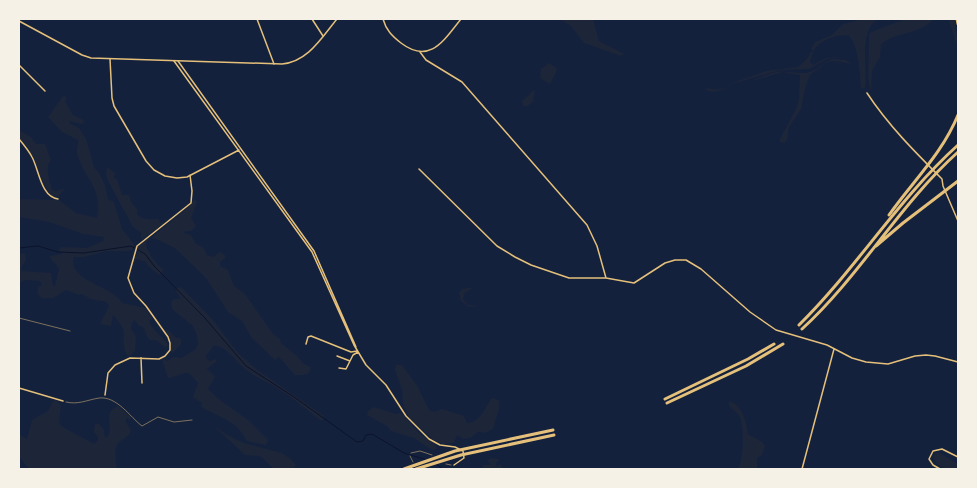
<svg xmlns="http://www.w3.org/2000/svg" width="977" height="488" viewBox="0 0 977 488" font-family="Karla,sans-serif">
<style>
.green{fill:#1d2539}
.lines{fill:none;stroke-linecap:round;stroke-linejoin:round}
.stream{stroke:#0b132b;stroke-width:1}
.path{stroke:#e5c07b;stroke-width:0.5}
.service{stroke:#e5c07b;stroke-width:0.5}
.minor{stroke:#e5c07b;stroke-width:1.5}
.tertiary{stroke:#e5c07b;stroke-width:1.5}
.motorway{stroke:#e5c07b;stroke-width:3}
</style>
<rect width="100%" height="100%" fill="#14213d"/>
<path class="green" d="M560 19H593L599 41 624 54 621 56 584 43 571 26Z
M864 19H877C858 35 868 65 865 87L863 89 861 88C860 73 859 47 849 36 839 33 818 41 814 51L811 49 815 42 832 35 843 24Z
M905 19H934C916 36 898 31 881 44L880 57 872 71 871 93 868 76 869 33Z
M948 19H954L955 21 958 47Z
M811 52H813L810 62 813 65 826 58 843 57 827 59 809 69 780 70 721 87 766 71 798 67 807 59Z
M834 59 846 60 851 64 836 61 827 62 810 75 806 85 801 109 789 127 787 140 784 143 779 141 796 109 799 99 800 75 782 72 718 91 712 92 706 90 707 88C726 94 756 77 776 72 787 70 799 75 810 72 819 69 824 61 834 59Z
M549 63 557 68V70L550 84 540 78 541 69Z
M535 89 533 101 528 106H523L522 101Z
M63 96 67 97 65 101 73 115 84 120 82 124 70 121 69 123 79 128 86 139 94 167 99 173 105 185 108 199 114 202 122 229 134 244 132 250 128 251H106L84 257H74C67 282 113 285 122 303L145 308 152 318 149 322C154 332 163 336 168 345L166 348 156 340H150L147 337 144 328 138 325 135 320 132 322 131 329 136 336 135 351 130 356 126 354C119 335 132 335 113 315L111 326 100 324 109 306 107 302 91 299 82 294 79 295 66 290 53 298H42L37 293 38 287 42 285 40 281 25 280 19 283V254L25 253 26 260 21 268 22 271 51 273 53 286H55L59 269 55 263 51 260 50 256 62 254 59 250 61 247 87 248 103 241 104 237 83 234 49 222 19 217V199L59 200 76 213 97 218C103 184 83 180 77 152 76 148 79 144 78 140L62 132 48 117Z
M19 130 31 137 36 144H45L51 160C44 168 50 180 52 190L55 191 65 189 58 197 53 196C38 183 39 156 19 138Z
M107 167 115 173 114 178 117 179 122 195H129L131 202 137 209V214C143 221 150 219 159 219L160 223 163 222V224L141 240V233L133 227 108 181 106 174Z
M194 199 197 202 191 218 196 226 191 231H185L184 233 191 235 196 244 204 248 207 255 214 257 219 252 225 255V258L220 262V266L228 270 234 286 245 294 273 334 280 339 281 343 297 356 304 364 311 367 309 373 303 375H295L279 357 275 360 251 337 242 321 228 312 206 278 175 248 156 239 151 238 187 208Z
M148 238 149 240 146 242C146 252 156 263 163 270L162 273 159 275 148 266 146 262 137 259 132 265 133 259 138 254 137 248Z
M181 287 213 320 237 352 256 369 324 416 323 420H320C307 410 294 399 280 390 270 383 258 379 248 371 235 362 229 348 214 345L206 356 207 359 210 361 216 359 217 361 207 369 215 377 208 389 220 400 248 420 268 440 266 445 247 441C236 420 221 418 201 407L202 403 193 397 198 383 189 373C181 373 175 377 168 378L162 359 168 361 173 357 181 358 195 350 198 344 197 336 193 326 172 309 171 302 174 299H181L176 291 177 288Z
M474 287 465 293 463 299 468 305 479 306 469 307 461 301 459 293 462 289Z
M165 330H168L175 337 181 339V344L173 353 171 352V341Z
M396 365H402L418 387 429 410 434 412 442 409 464 416 467 423C480 423 485 407 492 398L499 400V409L493 429 485 433 478 432 470 438 463 439 457 435 454 443 443 444 435 441 410 419 403 405 402 390 395 370Z
M56 400 61 405 59 422 61 426 94 444 98 441V437L94 432 95 424H99L104 430 105 438C117 431 100 413 118 406L131 417 130 420 127 418 125 421 131 430C129 438 121 439 117 445 114 450 116 463 117 469H29L19 457V434L27 439 32 420 48 411 53 401Z
M729 401C743 405 746 422 748 434L762 442 765 446 762 455 757 458V469H737C744 463 744 426 740 417 737 412 733 410 729 406Z
M374 407 396 414 401 413 420 434 436 445 437 449 432 450 414 438 391 431 387 426 367 415 368 411Z
M213 425 227 435 244 443 282 453 291 459 296 465 293 469H274L260 456 245 455Z
M938 452 958 464V469C947 469 938 469 933 457L934 454Z
M490 458 498 459 499 461 496 463 497 467 500 464 503 468 508 469 483 468V465H491L488 461Z"/>
<g class="lines">
<path class="stream" d="M19 248 38 246 58 252 84 253 131 246 145 254 155 267 204 317 246 366 294 397 357 442 363 441 366 435 372 434 404 453 427 460
M436 464 443 469"/>
<path class="path" d="M66 402C78 405 87 400 99 398 117 396 130 417 142 426L158 417 174 422 192 420
M411 453 420 451 432 455
M410 456 413 462
M446 464 451 465"/>
<path class="service" d="M19 318 70 331"/>
<path class="minor" d="M257 19 274 64
M312 19 323 36
M420 52 426 60 462 82 587 225 597 246 606 278
M110 59 112 98 114 106 146 161 154 170 165 176 177 178 187 177 239 150
M174 61 312 252 354 345 366 365 386 385 406 416 429 439 440 445 455 447 463 451 464 458 454 465
M178 61 314 251 356 347
M19 65 45 91
M867 93C888 125 915 152 942 179L943 186 958 221
M19 139C24 145 29 151 32 157 39 170 41 197 58 199
M419 169 497 246 515 257 531 265 569 278H606L634 283 665 263 675 260H686L701 269 750 312 776 330 827 345 852 358 866 362 888 364 915 356 926 355 935 356 958 362
M306 344 308 337 311 336 351 352 357 351
M337 356 350 361
M141 358 142 383
M339 368 346 369 353 355 358 352
M19 388 63 401
M105 395 108 373 115 365 130 358 159 359 165 356 170 350V343L168 337 146 306 134 293 128 278 137 246 191 203 192 191 190 175
M802 469 834 349"/>
<path class="tertiary" d="M383 19C386 30 392 36 401 43 430 65 444 40 461 19
M19 21 82 55 91 58 282 64C308 62 322 37 337 19
M940 469 933 465 929 459 933 451 942 449 958 457"/>
<path class="motorway" d="M957 19 958 24
M889 215C913 181 942 154 958 115
M876 246 903 223 958 181
M799 325C856 269 898 199 958 145
M802 329C860 276 899 205 958 152
M665 399 748 359 774 344
M667 403 746 366 783 344
M404 469 455 451 553 430
M416 469 461 455 554 435"/>
</g>
<rect width="977" height="488" fill="none" stroke="#f6f1e7" stroke-width="40"/>
</svg>
